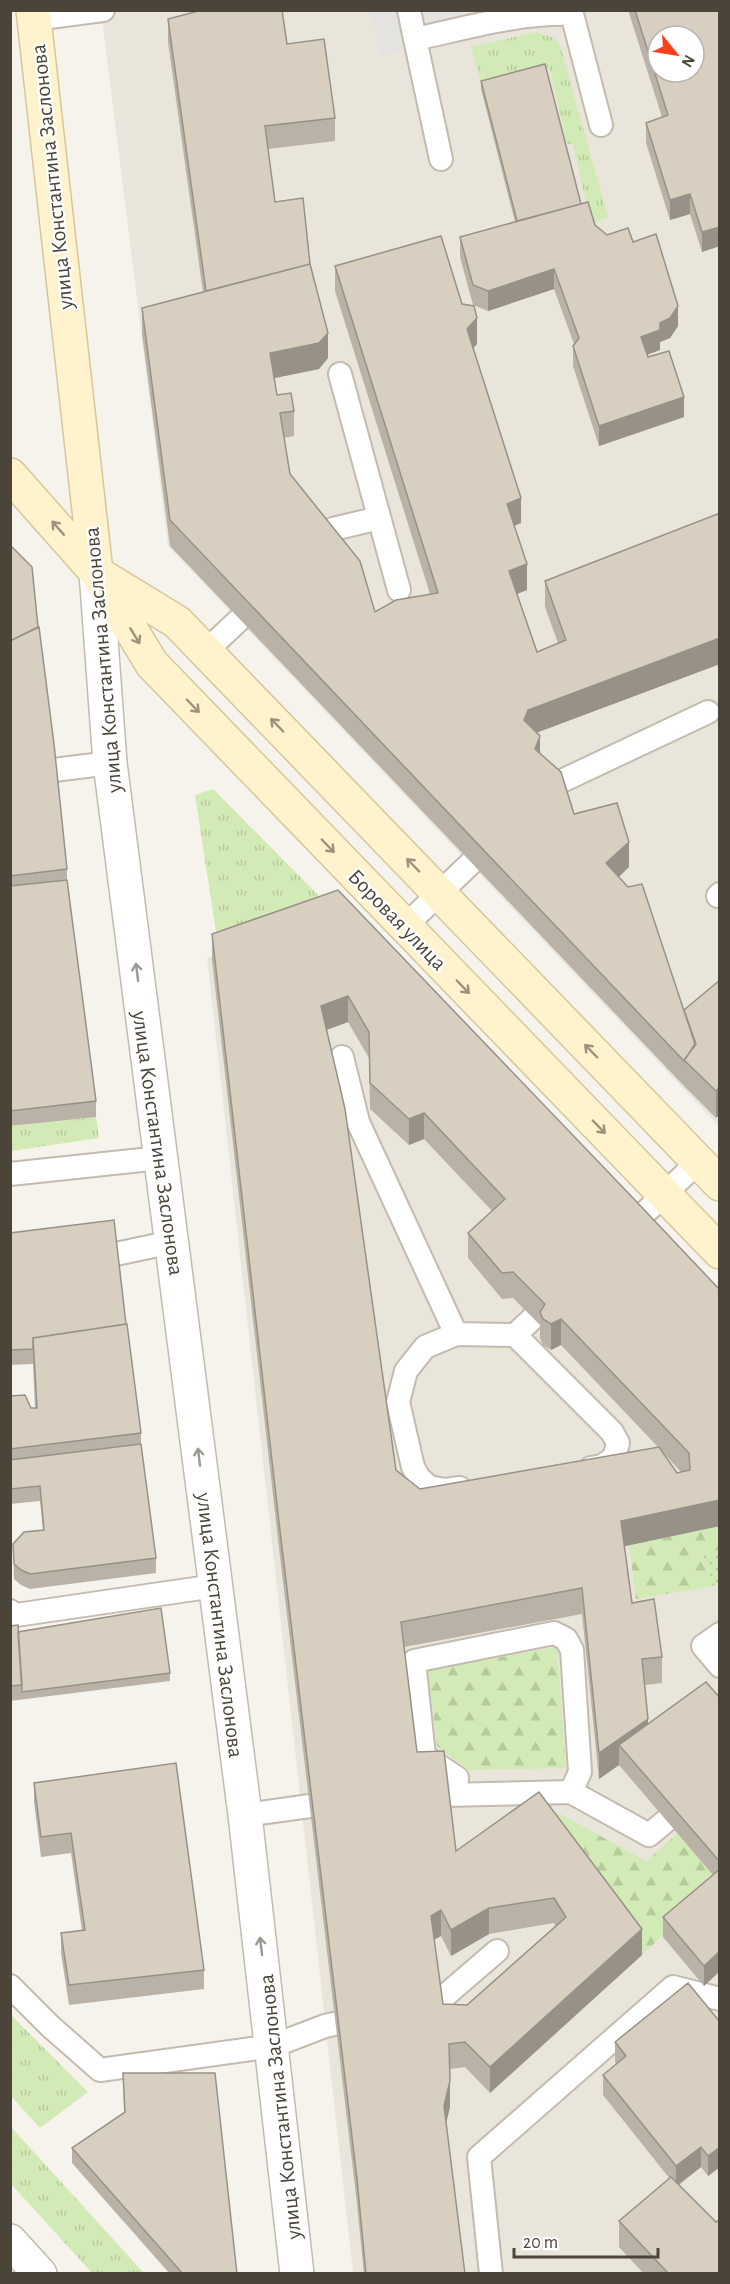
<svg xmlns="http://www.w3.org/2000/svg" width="730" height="2284" viewBox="0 0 730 2284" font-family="'Alegreya Sans',sans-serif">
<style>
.residential{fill:#eae5da;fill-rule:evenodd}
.grass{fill:url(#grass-tufts)}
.forest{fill:url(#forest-firs)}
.park{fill:url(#park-dots)}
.parking{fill:#e5e3e0}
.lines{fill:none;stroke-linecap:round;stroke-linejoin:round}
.lane-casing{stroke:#c2bbae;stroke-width:26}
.street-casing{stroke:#c2bbae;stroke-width:36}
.secondary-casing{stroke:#d6c79b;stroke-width:36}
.lane{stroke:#fff;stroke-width:22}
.street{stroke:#fff;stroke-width:33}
.secondary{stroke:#fff3cd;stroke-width:33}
.wall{fill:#bab2a6;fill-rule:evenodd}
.shaded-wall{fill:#979187}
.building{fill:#d8cfc1;stroke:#979187;stroke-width:1.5;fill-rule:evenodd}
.oneway{stroke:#9c937c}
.oneway2{stroke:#9c9892}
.labels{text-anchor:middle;stroke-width:4.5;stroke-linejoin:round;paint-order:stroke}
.street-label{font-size:22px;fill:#4b4439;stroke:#fff}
</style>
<defs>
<pattern id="grass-tufts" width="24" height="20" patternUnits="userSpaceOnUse" patternTransform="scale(1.5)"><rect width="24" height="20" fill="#d2eab5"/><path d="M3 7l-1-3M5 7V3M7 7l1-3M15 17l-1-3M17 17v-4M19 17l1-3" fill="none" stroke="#b6ca9c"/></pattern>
<pattern id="forest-firs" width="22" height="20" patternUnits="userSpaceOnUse" patternTransform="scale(1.5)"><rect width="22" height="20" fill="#d2eab5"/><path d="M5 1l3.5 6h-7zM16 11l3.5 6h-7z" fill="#b6ca9c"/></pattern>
<pattern id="park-dots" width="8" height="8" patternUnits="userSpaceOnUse" patternTransform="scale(1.5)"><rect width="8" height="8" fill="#d2eab5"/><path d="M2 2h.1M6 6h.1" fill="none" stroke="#b6ca9c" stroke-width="1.8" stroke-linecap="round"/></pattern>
</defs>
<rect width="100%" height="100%" fill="#f6f3ec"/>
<path class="residential" d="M101 11H719V1126L168 546ZM658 36H694V72H658Z
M339 911 719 1313V2273H353L207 958Z"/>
<path class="grass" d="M537 32 554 38 560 45 608 217 591 224 573 144H567L549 67 481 83 471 47Z
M213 789 327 904 216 932 195 795Z
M96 1117 99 1138 11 1151V1126Z
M11 2015 88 2092 40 2128 11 2096Z
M11 2127 144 2273H92L11 2184Z"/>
<path class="forest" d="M719 1526V1550L701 1554 715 1586 636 1599 629 1545Z
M557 1647 566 1768 469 1770 437 1746 428 1670Z
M551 1809 646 1861 678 1833 719 1882 642 1955 539 1818Z"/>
<path class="park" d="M719 1550V1585L715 1586 701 1554Z"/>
<path class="parking" d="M371 11H461L468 38 380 56Z"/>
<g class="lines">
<defs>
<path id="lane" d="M409 10 415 39C467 28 519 12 572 14L601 125
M34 19 103 10
M415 39 441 159
M340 374 399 590
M322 539 333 529 379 518
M206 651 240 619
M54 770 110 763
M549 787 708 712
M718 896 720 894
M405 926 471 863
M342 1057 358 1122 456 1334
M10 1174 160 1158
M633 1224 698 1162
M116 1254 172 1242
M515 1335 612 1432 618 1443 614 1458 602 1466 591 1468
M460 1488 445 1490 429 1487 419 1478 413 1467 398 1402 406 1371 425 1347 456 1334 515 1335 533 1318
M10 1611 16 1615 215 1586
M720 1634 703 1646 720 1666
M456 1793 457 1778 424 1756 414 1661 554 1633 566 1639 572 1650 580 1772 571 1792
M446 1795 571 1792 649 1835 667 1820
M245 1815 310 1806
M10 1986 50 2026 100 2070 273 2046 325 2026 365 2017
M415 2006 440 2000 497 1951
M491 2274 479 2157 673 1987 720 1999"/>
<path id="street" d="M96 572 110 763 245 1815 297 2274
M10 2241 40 2274"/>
<path id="secondary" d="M33 10 96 572
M10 475 96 572 152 664 720 1252
M100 575 177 622 720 1184"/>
</defs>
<use href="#lane" class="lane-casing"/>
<use href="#street" class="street-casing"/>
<use href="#secondary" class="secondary-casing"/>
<use href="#lane" class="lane"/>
<use href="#street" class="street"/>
<use href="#secondary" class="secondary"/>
</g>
<path class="wall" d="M628 10H720V246L702 252 690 214 670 220 646 143V123L662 117Z
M168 19 287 44 335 118V141L268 149 275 202 310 264 328 358 319 369 274 378 277 395 294 411V436L284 438 290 474 375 612 430 594 335 291V266L462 304 477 344 473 348 521 523 514 526 527 590 517 594 537 652 558 643 545 607V581L720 664 537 732 540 753 574 814 629 867 619 877 684 1011 720 980V1114L716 1118 684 1086 170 546 142 334V308L203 292 168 42Z
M481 81 581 204 595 225 607 235 633 242 678 326 670 338 660 342V350L647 355 684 417 599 446 573 366V346L574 344 554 289 488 311 473 305 460 257V237L515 222 481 89Z
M10 545 38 627 67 869V880L96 1101V1117L10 1126Z
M338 890 633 1198 720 1526 624 1546 632 1603 662 1657V1683L645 1685 648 1724 720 1698V1971L704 1986 663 1937V1917L713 1875 619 1765 599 1779 582 1614 404 1647 417 1752 456 1851 539 1792 642 1955 490 2093 465 2067 450 2069V2107L446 2123 465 2274H364L357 2204 279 1548 212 960V934ZM348 1022 369 1058 370 1109 409 1145 424 1139 492 1211 468 1233V1258L502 1299 513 1298 540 1325V1338L543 1345 551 1350 561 1345 658 1447 420 1489 396 1470 326 1030ZM660 1449 681 1472 677 1473ZM554 1923 556 1926 467 2005 443 2004 434 1940 441 1936 451 1956 489 1934Z
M10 1233 126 1324 141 1433V1444L156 1558V1573L30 1589 21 1585 14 1579 13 1544 43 1530 40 1501 10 1504V1396L31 1408H35L33 1364 10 1365Z
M10 1626 18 1632 170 1673V1681L10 1701Z
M34 1783 204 1970V1989L69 2005 61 1953V1933L82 1931 71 1853 41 1857 34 1802Z
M720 2022V2167L708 2176 701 2167 679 2185 716 2222 720 2274H644L619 2247V2221L670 2179 603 2095V2075L616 2064 615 2062V2042Z
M123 2073 237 2274H170L72 2163V2148L124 2112Z"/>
<path class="shaded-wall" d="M690 194V214L670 220V200Z
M720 227V246L702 252V232Z
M554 269V289L488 311V291Z
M678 306V326L670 338 660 342V350L641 357V337L660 323Z
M477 318V344L467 355V329Z
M328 333V358L319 369 270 379V353Z
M684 397V417L599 446V426Z
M521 498V523L507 529V504Z
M527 564V590L509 597V571Z
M720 638V664L528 736 524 720 528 710Z
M540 736V762L535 749Z
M629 842V867L606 889V863Z
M348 996V1022L321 1032V1006Z
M720 1087V1114L716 1118V1091Z
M424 1113V1139L409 1145V1119Z
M561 1319V1345L551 1350V1324Z
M720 1500V1526L621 1547V1521Z
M648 1719V1745H619V1765L599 1779V1753Z
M489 1908V1934L451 1956V1930Z
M441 1910V1936L431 1941V1916Z
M642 1929V1955L490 2093V2067Z
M720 1951V1971L704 1986V1966Z
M450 2081V2107L444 2132V2106Z
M701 2147V2167L676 2186V2166Z
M720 2147V2167L708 2176V2156Z"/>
<path class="building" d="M202 10H282L287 44 324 39 335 118 265 126 275 202 303 198 310 264 206 291 168 19Z
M635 10H720V227L702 232 690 194 670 200 646 123 668 115ZM658 36H694V72H658Z
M545 64 581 204 517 221 481 81Z
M588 202 595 225 607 235 628 228 633 242 656 234 678 306 670 318 660 323V330L641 337 648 357 669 351 684 397 599 426 573 346 579 338 554 269 488 291 473 285 460 237Z
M441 236 462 304 474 306 477 318 467 329 521 498 507 504 527 564 509 571 537 652 566 640 545 581 720 513V638L528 710 524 720 540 736 535 749 561 772 574 814 617 803 629 842 606 863 628 887 642 884 695 1044 684 1061 170 520 142 308 310 264 328 333 319 343 270 353 277 395 291 393 294 411 280 413 290 474 360 561 375 612 396 600 438 593 335 266Z
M10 545 32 567 38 627 10 641Z
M39 627 54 744 67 869 10 876V641Z
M67 880 96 1101 10 1111V886Z
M338 890 633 1198 720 1290V1500L621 1521 632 1603 654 1599 662 1657 642 1659 648 1719 599 1753 582 1588 401 1622 417 1752 444 1751 456 1851 539 1792 642 1929 490 2067 465 2042 449 2044 450 2081 444 2106 465 2274H366L357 2179 279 1522 212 934ZM348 996 369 1032 370 1083 409 1119 424 1113 505 1199 468 1233 502 1273 513 1272 545 1304 540 1312 543 1319 551 1324 561 1319 689 1453 690 1470 677 1473 659 1447 420 1489 396 1470 345 1109 321 1006ZM554 1898 566 1917 467 2005 443 2004 431 1916 441 1910 451 1930 489 1908Z
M720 980V1087L716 1091 684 1060 696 1044 684 1010Z
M114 1220 126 1324 33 1338V1349L10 1350V1233Z
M127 1324 141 1433 10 1449V1396L25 1395 31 1408H37L33 1338Z
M141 1444 156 1558 30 1574 21 1570 14 1564 13 1544 24 1532 44 1530 40 1486 10 1489V1460Z
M161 1608 170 1673 22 1692 18 1632Z
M18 1625 22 1685 10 1686V1626Z
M706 1682 720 1698V1862L619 1745Z
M176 1763 204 1970 69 1985 61 1933 85 1930 71 1833 41 1837 34 1783Z
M720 1869V1951L704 1966 663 1917Z
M688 1983 720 2022V2147L708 2156 701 2147 676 2166 603 2075 626 2056 615 2042Z
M123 2073H215L237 2274H183L72 2148 125 2112Z
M671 2177 716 2222 720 2219V2274H669L619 2221Z"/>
<defs><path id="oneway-shaft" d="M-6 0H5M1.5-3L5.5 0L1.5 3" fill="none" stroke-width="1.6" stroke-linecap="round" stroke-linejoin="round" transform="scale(1.5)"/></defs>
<g class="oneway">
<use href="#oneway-shaft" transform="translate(58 528) rotate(-131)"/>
<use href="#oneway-shaft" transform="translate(135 636) rotate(59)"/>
<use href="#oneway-shaft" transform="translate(193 706) rotate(46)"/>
<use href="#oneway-shaft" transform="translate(277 725) rotate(-134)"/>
<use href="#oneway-shaft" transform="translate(328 846) rotate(46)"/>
<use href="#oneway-shaft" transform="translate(413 865) rotate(-134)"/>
<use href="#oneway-shaft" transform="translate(463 987) rotate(46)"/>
<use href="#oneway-shaft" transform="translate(591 1051) rotate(-134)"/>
<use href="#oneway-shaft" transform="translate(599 1127) rotate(46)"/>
</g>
<g class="oneway2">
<use href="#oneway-shaft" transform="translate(137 972) rotate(-97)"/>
<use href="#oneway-shaft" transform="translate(199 1457) rotate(-97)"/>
<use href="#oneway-shaft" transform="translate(261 1946) rotate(-97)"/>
</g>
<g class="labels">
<g class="street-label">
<text transform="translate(51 177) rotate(-96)" y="8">улица Константина Заслонова</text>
<text transform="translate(102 660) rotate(-95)" y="8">улица Константина Заслонова</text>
<text transform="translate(398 919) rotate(46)" y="8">Боровая улица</text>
<text transform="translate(159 1143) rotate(82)" y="8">улица Константина Заслонова</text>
<text transform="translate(221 1625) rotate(83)" y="8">улица Константина Заслонова</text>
<text transform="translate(279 2107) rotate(-96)" y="8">улица Константина Заслонова</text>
</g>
</g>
<rect width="730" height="2284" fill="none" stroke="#4b4439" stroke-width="24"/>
<g transform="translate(676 54) rotate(120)"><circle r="28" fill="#ffffff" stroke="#b7b4b0" stroke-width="1.5"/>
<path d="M0-4.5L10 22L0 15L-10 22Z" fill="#fc3f1d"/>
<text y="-9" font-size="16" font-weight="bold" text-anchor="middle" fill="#4b4439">N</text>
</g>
<path d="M514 2248v9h144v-9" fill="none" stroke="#4b4439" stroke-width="3"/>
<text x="523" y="2248" font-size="18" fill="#4b4439" stroke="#ffffff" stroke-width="4.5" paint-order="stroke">20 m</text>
</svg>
